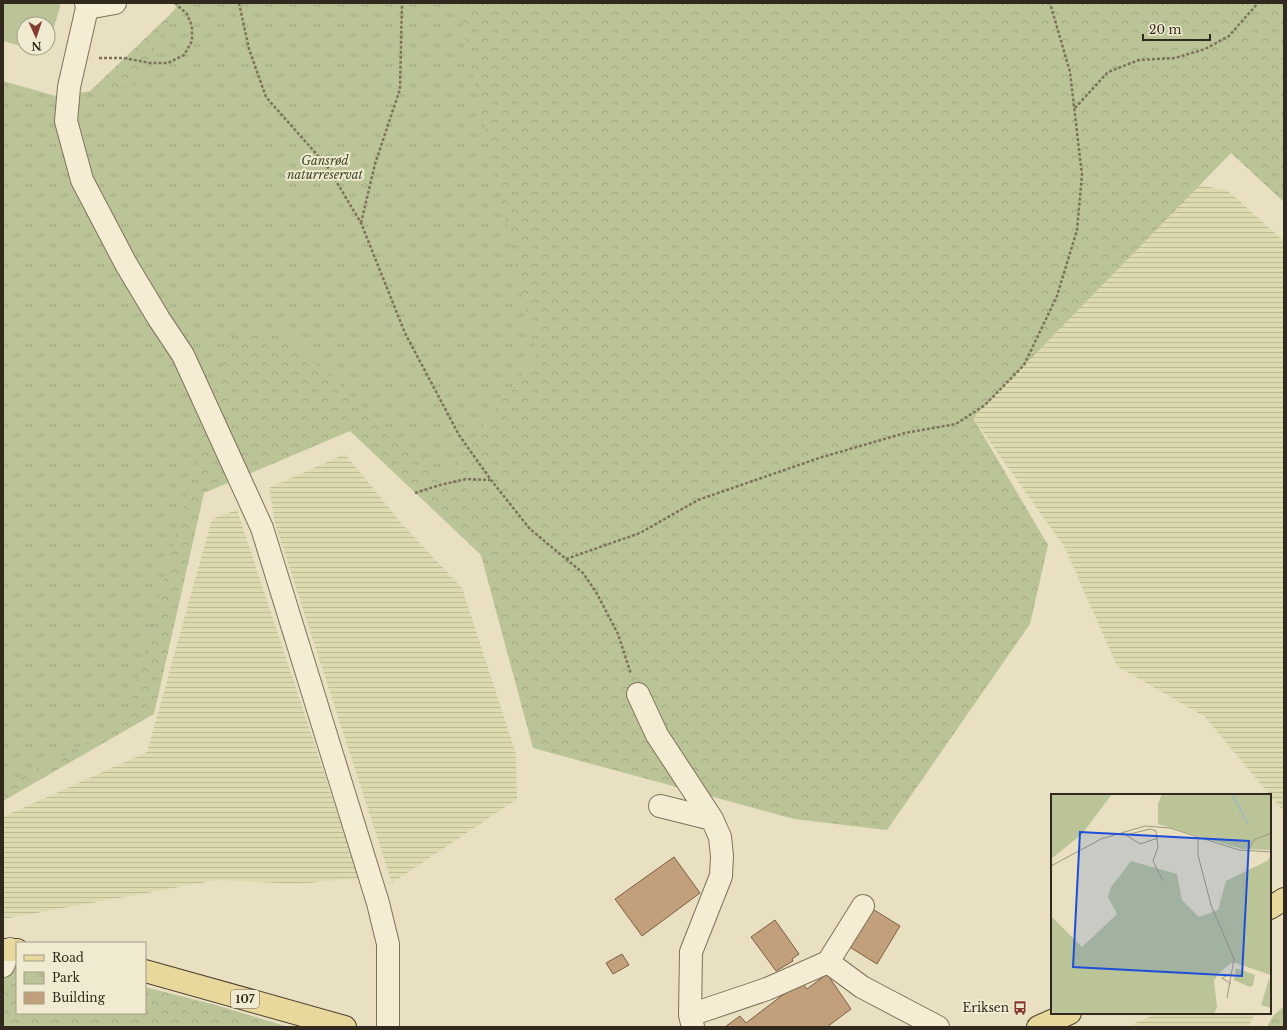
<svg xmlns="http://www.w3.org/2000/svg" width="1287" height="1030" viewBox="0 0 1287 1030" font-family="'Libre Baskerville',serif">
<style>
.farmland{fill:url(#farmland-rules)}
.forest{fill:url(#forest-crowns)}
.park{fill:url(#park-tufts)}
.pitch{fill:#bac497}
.building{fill:#c2a07b;stroke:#7c5f43}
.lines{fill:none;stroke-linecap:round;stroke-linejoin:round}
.minor-casing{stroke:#7f725b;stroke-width:24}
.major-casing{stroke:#4d402f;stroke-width:24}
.path{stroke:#7f725b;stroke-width:2.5;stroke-dasharray:3 2;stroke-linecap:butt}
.minor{stroke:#f4edd3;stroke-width:22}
.major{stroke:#e8d89c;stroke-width:22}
.labels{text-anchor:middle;stroke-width:4;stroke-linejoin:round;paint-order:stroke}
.shield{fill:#f0ead0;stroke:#6a6353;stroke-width:1}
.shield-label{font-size:11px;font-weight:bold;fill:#31291d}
.park-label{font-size:12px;font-style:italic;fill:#3e4b26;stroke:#f0ead0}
.poi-label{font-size:12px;fill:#31291d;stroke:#f0ead0;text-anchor:end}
.inset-river{fill:none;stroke:#a3bbb6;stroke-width:2}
.inset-road{fill:none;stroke:#9f977f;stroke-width:1}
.view{fill:#1d4ed8;fill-opacity:0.15;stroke:#1d4ed8;stroke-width:2}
.inset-edge{fill:none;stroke:#31291d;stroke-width:2}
</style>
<defs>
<pattern id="farmland-rules" width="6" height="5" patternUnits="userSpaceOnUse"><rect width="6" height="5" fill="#dddaaf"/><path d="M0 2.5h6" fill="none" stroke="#bebb96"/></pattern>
<pattern id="forest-crowns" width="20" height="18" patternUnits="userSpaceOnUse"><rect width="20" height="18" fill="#bac497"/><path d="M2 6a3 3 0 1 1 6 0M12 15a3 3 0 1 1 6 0" fill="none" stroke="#a0a882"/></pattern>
<pattern id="park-tufts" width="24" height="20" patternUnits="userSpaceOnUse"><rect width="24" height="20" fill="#bac497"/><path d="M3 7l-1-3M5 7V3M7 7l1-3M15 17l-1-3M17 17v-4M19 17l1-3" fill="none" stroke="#a0a882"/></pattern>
</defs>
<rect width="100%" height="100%" fill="#e8e0c1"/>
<path class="farmland" d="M1098 168 1227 190 1284 241V812L1205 717 1117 666 1065 548 968 411Z
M345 454 403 525 462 588 516 754 517 799 392 883 275 523 269 488Z
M237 510 359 878 298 884 218 880 3 919V817L147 752 212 519Z
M1153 1013H1255L1248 1027H1126L1149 1017Z"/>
<path class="forest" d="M182 3H1284V202L1231 153 973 418 1048 545 1030 624 887 830 794 819 533 748 481 555 350 431 204 493 154 714 3 801V103L61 119Z
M3 965H17V1013H145V987L216 1005 288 1027H3Z
M1284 1006V1027H1267L1273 1016Z"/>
<path class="park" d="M178 3H457L536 355 442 481 277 327 229 336 126 723 3 786V81L56 96 135 85Z"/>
<path class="pitch" d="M3 3H61L48 48V24H24V47L3 41Z"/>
<path class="building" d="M674 857 700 893 642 936 615 899Z
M871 908 900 926 877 964 848 946Z
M775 920 799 954 792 959 793 961 776 971 751 937Z
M622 954 629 965 613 974 606 963Z
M827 974 851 1009 827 1027H725L740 1016 746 1023 801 981 807 989Z"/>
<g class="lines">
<defs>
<path id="minor" d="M86 3 87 8 69 87 66 121 82 180 126 264 159 319 183 355 262 528 378 903 388 944V1027
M87 8 115 3
M638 694 657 735 712 819 720 837 722 856 721 876 691 952 690 1015 693 1027
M660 806 712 819
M828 962 863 906
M3 966 10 949
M690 1015 767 989 828 962 862 987 938 1027"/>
<path id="major" d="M1270 908 1284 899
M3 950H17
M145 971 345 1027
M1038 1027 1070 1013"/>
</defs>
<use href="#minor" class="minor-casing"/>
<use href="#major" class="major-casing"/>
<path class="path" d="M239 3 249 49 266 97 327 166 361 223 405 333 459 435 491 480 530 529 583 573 596 592 618 634 631 674
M99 58H124L150 63H168L184 55 192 41V26L187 14 175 3
M1075 108 1108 72 1139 60 1175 58 1205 49 1229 36 1258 3
M361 223 375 164 400 89 402 3
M415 493 440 485 466 479 490 480
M566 559 640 533 698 500 819 458 905 433 956 424 985 405 1024 365 1057 296 1077 230 1082 175 1070 72 1050 3"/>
<use href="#minor" class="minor"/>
<use href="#major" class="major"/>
</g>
<defs>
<symbol id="bus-bare" viewBox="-9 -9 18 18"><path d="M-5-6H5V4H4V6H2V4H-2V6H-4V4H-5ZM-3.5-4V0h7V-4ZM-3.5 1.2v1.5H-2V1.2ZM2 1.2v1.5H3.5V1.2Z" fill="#873a32" stroke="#f0ead0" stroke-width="2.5" paint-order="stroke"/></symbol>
</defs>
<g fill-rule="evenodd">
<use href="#bus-bare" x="1010" y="998" width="20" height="20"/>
</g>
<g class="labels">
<rect class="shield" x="231" y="990" width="28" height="18" rx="3"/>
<g class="shield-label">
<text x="245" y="1003">107</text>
</g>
<g class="park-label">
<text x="325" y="165">Gansrød<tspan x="325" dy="14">naturreservat</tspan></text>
</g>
<g class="poi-label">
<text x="1009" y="1012">Eriksen</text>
</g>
</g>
<g transform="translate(1051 794)">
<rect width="220" height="220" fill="#e8e0c1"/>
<path d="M0 0H61L31 40 0 65ZM111 0H220V56L191 55 107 30V10ZM220 61V178L183 166 157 189 152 220H77L75 218 73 220H3L0 214V122L31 153 66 120 57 103 60 93 80 67 126 80 131 106 148 123 167 116 175 87 216 67Z" fill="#bac497"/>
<path d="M111 0H220V36L199 48 179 39 167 43 149 38 128 17 110 6ZM220 68V181L184 169 173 170 163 187 166 213 163 220H138L123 132 136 116 157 137 163 136 179 86Z" fill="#bac497"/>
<path d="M185 174 204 181 202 191 199 193 183 186ZM218 185 220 186V214L210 211Z" fill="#bac497"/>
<path class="inset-river" d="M181 0 197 30"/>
<path class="inset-road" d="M71 38 75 41 99 35 105 37 107 53 102 67 112 87M75 41 89 50 107 44M147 43V61L160 111 183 165 176 204M196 58 203 46 220 39M0 72 50 45 94 32 119 34 188 56 220 58M179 180 171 184 180 190"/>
<path class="view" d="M29 38 198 47 191 182 22 173Z"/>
<rect width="220" height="220" class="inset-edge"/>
</g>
<rect width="1287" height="1030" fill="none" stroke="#31291d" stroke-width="8"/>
<rect x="16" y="942" width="130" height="72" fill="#f0ead0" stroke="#a49d88"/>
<rect x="24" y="955" width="20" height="6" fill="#e8d89c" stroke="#a49d88"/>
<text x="52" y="962" font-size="12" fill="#31291d">Road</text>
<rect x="24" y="972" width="20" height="12" fill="url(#park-tufts)" stroke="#a49d88"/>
<text x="52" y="982" font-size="12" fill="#31291d">Park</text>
<rect x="24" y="992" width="20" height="12" fill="#c2a07b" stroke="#a49d88"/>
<text x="52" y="1002" font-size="12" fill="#31291d">Building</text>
<g transform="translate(36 36) rotate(177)"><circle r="19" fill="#f0ead0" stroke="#a49d88"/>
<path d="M0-3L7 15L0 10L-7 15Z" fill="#873a32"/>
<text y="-6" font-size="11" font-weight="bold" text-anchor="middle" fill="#31291d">N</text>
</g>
<path d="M1143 34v6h67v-6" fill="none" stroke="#31291d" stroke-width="2"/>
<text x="1149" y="34" font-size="12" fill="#31291d" stroke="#f0ead0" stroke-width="3" paint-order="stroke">20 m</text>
</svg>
